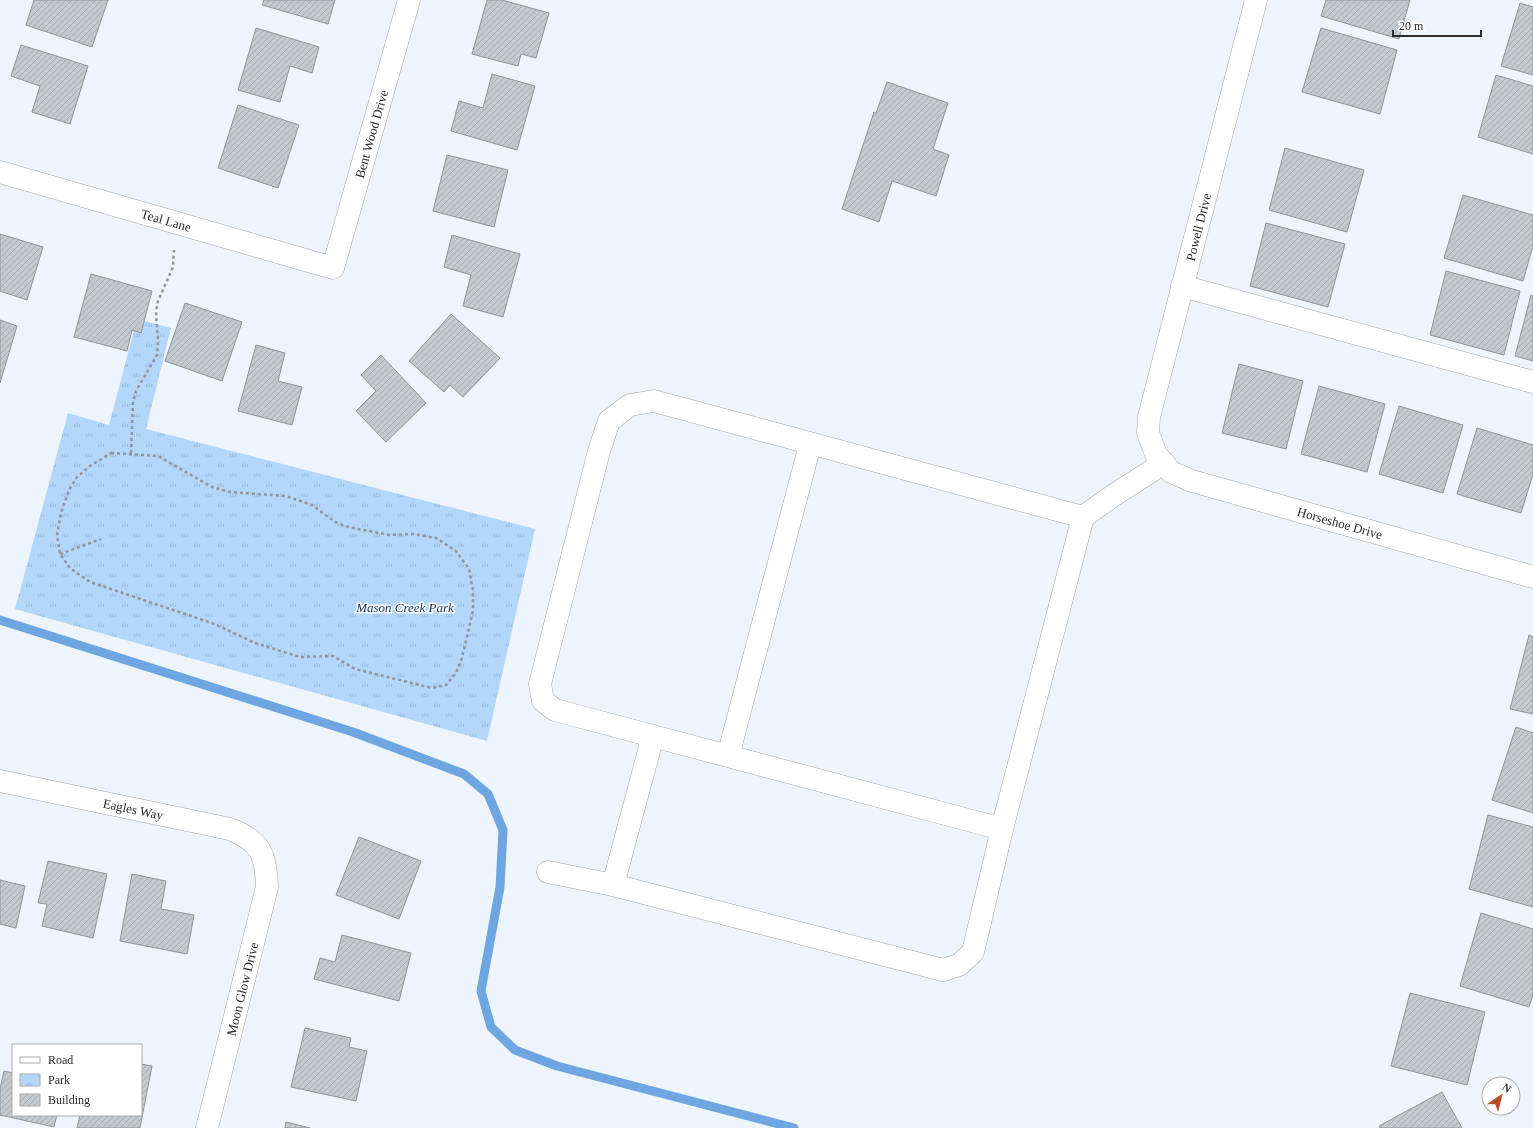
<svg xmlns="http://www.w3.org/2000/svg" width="1533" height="1128" viewBox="0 0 1533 1128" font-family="'Times New Roman',serif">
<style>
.park{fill:url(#park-tufts)}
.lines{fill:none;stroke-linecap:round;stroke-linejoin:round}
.stream{stroke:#6ea6e1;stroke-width:9}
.building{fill:url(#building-hatch);stroke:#8f949a}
.minor-casing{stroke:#9fa5ab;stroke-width:23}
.path{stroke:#91959a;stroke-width:2.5;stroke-dasharray:3 3;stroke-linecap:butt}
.minor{stroke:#fff;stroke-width:22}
.labels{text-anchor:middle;stroke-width:3;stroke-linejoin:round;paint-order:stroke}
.street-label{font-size:13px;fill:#282a2d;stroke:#fff}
.park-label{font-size:13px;font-style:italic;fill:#0b355b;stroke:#fff}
</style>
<defs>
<pattern id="park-tufts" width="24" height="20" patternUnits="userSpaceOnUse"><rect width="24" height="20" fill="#b3d6fb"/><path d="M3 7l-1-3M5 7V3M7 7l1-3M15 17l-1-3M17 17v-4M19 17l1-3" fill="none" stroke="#9ab8d7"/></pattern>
<pattern id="building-hatch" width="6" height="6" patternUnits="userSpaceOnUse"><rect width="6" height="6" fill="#c3c9cf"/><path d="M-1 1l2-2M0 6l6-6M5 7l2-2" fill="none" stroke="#a8adb2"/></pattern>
</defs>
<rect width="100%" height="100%" fill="#eef4fb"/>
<path class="park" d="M137 319 171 328 146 429 535 529 487 741 15 609 68 413 109 425Z"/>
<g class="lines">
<path class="stream" d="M0 620 353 732 464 774 488 794 503 830 500 887 481 991 491 1027 515 1050 557 1066 794 1128"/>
</g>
<path class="building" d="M34 0H108L92 47 26 25Z
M264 0H335L328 24 262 5Z
M487 0H502L549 13 536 58 521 54 518 66 472 54Z
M1326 0H1410L1399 39 1321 16Z
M1520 3 1533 7V75L1501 66Z
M256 28 319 47 312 73 290 66 280 102 238 90Z
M1321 28 1397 50 1380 114 1302 92Z
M21 45 88 66 70 124 32 112 40 86 11 76Z
M492 74 535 86 517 150 451 131 459 101 483 108Z
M1496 75 1533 86V154L1478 137Z
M887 82 948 103 933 149 949 155 936 196 892 181 879 222 842 209 874 112 876 113Z
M238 105 299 125 278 188 218 168Z
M1285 148 1364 170 1347 232 1269 210Z
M447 155 508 170 494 227 433 211Z
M1463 195 1533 215V246L1523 281 1444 258Z
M1266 223 1345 244 1328 307 1250 286Z
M0 234 43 247 27 300 0 291Z
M452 235 520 254 503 317 463 306 471 275 444 267Z
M1446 271 1520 291 1504 355 1430 335Z
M91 274 152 291 141 333 132 330 127 351 74 337Z
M1531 295 1533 296V361L1515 356Z
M185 303 242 322 222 381 165 361Z
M451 314 500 358 463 397 450 385 444 392 409 361Z
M0 320 17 326 0 383Z
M256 345 285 353 278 381 302 387 292 425 238 411Z
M381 355 426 403 386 442 356 411 376 391 361 375Z
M1239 364 1303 381 1286 449 1222 433Z
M1319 386 1385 404 1367 472 1301 454Z
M1399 406 1463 425 1443 493 1379 474Z
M1477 428 1533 445V474L1521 513 1457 494Z
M1529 635 1533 637V714L1510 709Z
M1516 727 1533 733V813L1492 800Z
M1488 815 1533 827V907L1469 889Z
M359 837 421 861 399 919 336 895Z
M48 861 107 874 93 938 42 926 47 904 38 903Z
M132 874 166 881 161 909 194 915 187 954 120 941Z
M0 880 25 886 16 928 0 924Z
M1481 913 1533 929V995L1529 1007 1460 986Z
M342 935 411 953 399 1001 314 979 320 958 335 962Z
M1410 993 1485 1012 1467 1085 1391 1066Z
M305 1028 351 1038 349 1047 367 1051 356 1101 291 1087Z
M141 1064 152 1066 140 1128H77L80 1115H141Z
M4 1071 13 1073V1115H57L54 1127 0 1115V1089Z
M1442 1092 1462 1128H1380L1379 1126Z
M286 1122 310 1128H285Z"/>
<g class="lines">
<defs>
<g id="minor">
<path id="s1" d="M1256 0 1149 417 1148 433 1156 454 1171 472 1192 481 1533 577"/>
<path id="s2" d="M0 172 333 268 409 0"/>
<path d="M1182 286 1533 382"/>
<path d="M1083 517 654 401 630 405 609 421 599 451 540 684 543 701 555 710 1002 829 1083 517 1114 495 1164 463"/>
<path d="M728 756 810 445"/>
<path id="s3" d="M0 781 230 829C261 841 266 855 267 887L207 1128"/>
<path d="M548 872 613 885 943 970 959 965 973 952 1002 829"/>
<path d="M613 885 653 736"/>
</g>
</defs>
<use href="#minor" class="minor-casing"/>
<path class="path" d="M111 453 158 456 212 487 230 492 286 496 312 505 335 522 348 527 390 535 413 534 436 538 456 551 469 569 473 590V611L462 658 456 673 446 685 432 688 355 669 333 656 300 657 255 643 212 623 90 582 70 568 60 554 57 535 61 513 69 490 77 477 90 466Z
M131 453 133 402 136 391 157 355 158 341 156 312 158 301 173 267 174 250
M60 554 101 539"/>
<use href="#minor" class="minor"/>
</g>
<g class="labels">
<g class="street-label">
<text dy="5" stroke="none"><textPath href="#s2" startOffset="486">Bent Wood Drive</textPath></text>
<text dy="5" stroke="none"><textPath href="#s2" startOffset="173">Teal Lane</textPath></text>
<text transform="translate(1198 227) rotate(-76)" y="5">Powell Drive</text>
<text dy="5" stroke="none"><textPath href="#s1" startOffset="669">Horseshoe Drive</textPath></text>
<text dy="5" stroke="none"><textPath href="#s3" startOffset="136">Eagles Way</textPath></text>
<text transform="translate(242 989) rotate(-76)" y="5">Moon Glow Drive</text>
</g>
<g class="park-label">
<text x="405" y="612">Mason Creek Park</text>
</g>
</g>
<rect x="12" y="1044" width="130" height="72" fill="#ffffff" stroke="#a9aaab"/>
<rect x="20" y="1057" width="20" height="6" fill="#ffffff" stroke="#a9aaab"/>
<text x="48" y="1064" font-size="12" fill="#282a2d">Road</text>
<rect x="20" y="1074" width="20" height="12" fill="url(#park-tufts)" stroke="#a9aaab"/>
<text x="48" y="1084" font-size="12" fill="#282a2d">Park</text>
<rect x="20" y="1094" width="20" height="12" fill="url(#building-hatch)" stroke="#a9aaab"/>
<text x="48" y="1104" font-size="12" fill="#282a2d">Building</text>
<g transform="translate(1501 1096) rotate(35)"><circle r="19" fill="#ffffff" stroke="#a9aaab"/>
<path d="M0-3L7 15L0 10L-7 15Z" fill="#b64f28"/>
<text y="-6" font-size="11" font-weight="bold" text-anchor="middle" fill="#282a2d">N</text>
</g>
<path d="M1393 30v6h88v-6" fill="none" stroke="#282a2d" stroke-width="2"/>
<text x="1399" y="30" font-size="12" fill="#282a2d" stroke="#ffffff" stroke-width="3" paint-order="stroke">20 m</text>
</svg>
